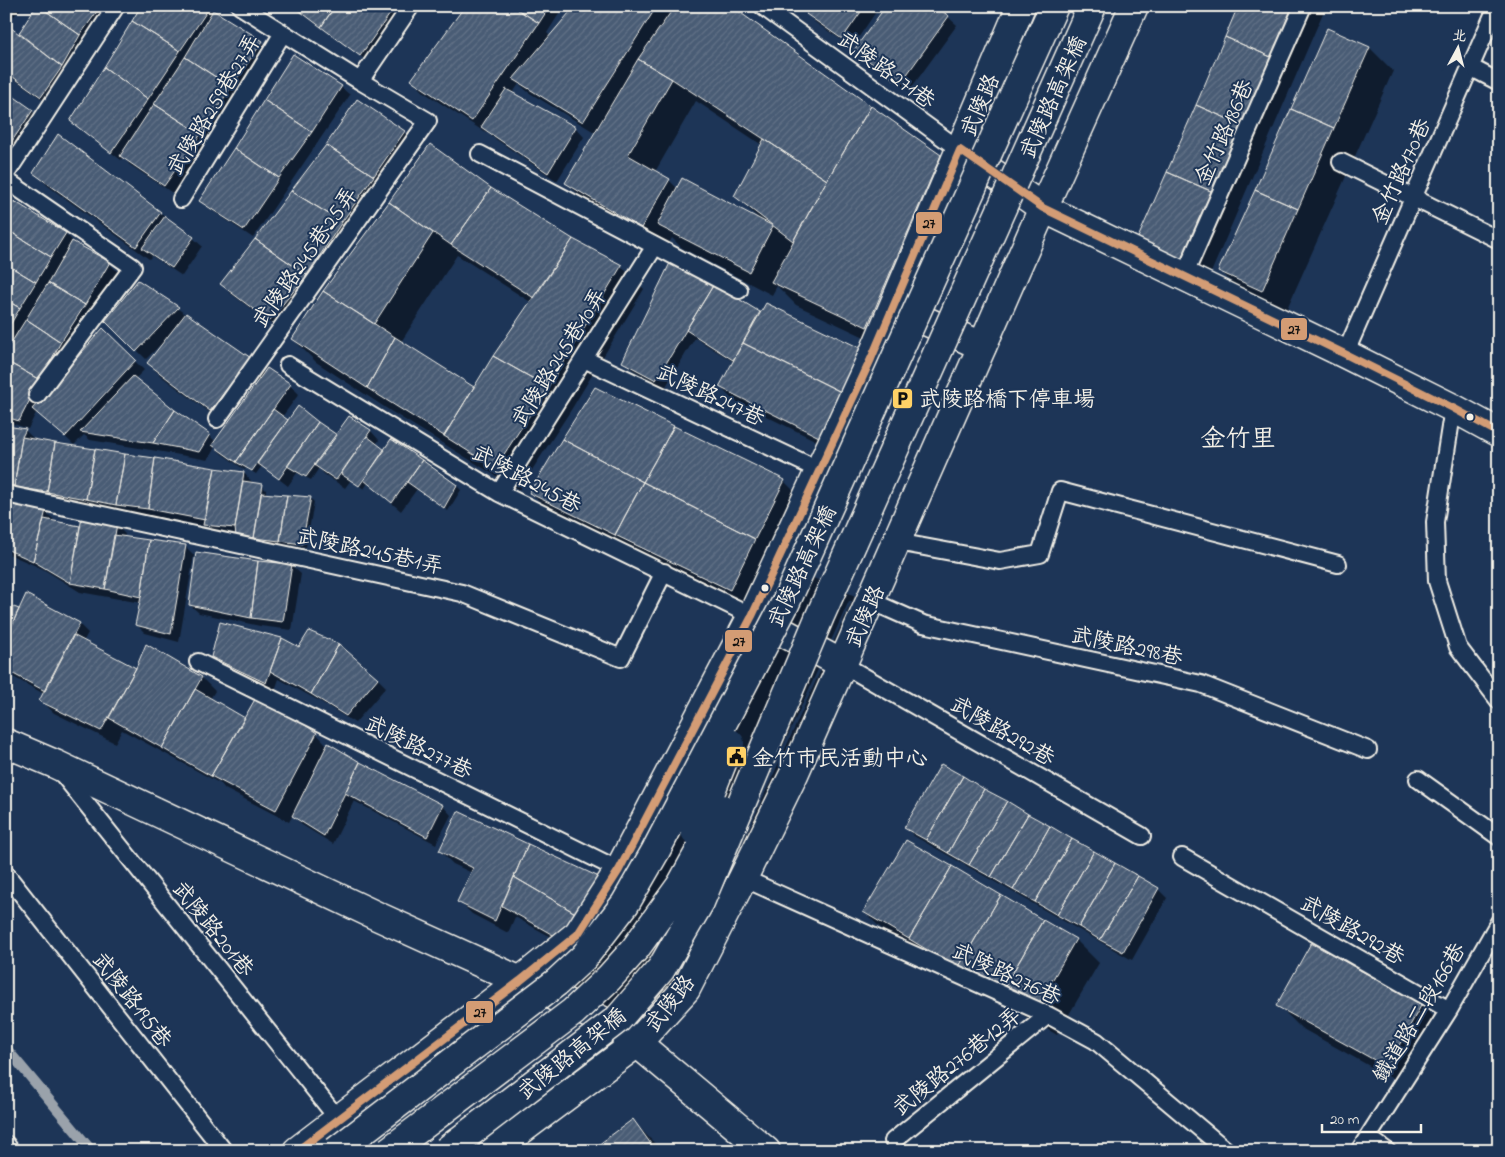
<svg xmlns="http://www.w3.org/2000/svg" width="1505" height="1157" viewBox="0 0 1505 1157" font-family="'Indie Flower','LXGW WenKai TC',sans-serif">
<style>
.shadow{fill:#0007;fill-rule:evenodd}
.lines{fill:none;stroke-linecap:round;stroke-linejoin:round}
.stream{stroke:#9aa2ab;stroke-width:10}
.building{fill:url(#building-hatch);stroke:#f4f1e8}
.lane-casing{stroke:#f4f1e8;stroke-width:20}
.street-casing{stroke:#f4f1e8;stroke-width:31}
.secondary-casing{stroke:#f4f1e8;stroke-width:31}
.lane{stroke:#1d3557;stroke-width:16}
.street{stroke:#1d3557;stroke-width:28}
.secondary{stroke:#1d3557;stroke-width:28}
.highway-bridge-casing{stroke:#f4f1e8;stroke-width:31;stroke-linecap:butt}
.highway-bridge{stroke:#1d3557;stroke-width:28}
.bus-1-casing{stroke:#1d3557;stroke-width:11}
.bus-1{stroke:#d39c74;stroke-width:8}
.bus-dot{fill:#f4f1e8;stroke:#1d3557;stroke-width:2}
.labels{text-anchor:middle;stroke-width:4;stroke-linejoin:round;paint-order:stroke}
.street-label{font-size:22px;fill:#f4f1e8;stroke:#1d3557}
.poi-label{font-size:22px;fill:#f4f1e8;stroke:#1d3557;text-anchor:start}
.quarter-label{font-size:25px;fill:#f4f1e8;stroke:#1d3557}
.line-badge{stroke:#1d3557;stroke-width:2}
.pale-badge-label{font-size:14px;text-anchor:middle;font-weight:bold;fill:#111}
</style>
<defs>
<pattern id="building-hatch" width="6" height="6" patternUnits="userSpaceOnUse" patternTransform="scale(1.25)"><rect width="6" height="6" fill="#485b74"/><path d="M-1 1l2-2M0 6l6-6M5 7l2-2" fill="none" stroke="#637388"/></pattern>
</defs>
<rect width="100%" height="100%" fill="#1d3557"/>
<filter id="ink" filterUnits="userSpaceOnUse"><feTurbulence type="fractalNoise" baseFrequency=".02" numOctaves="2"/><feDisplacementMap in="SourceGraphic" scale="10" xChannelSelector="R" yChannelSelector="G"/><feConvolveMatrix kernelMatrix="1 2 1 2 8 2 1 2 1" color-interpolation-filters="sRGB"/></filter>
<g filter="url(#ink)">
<path class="shadow" d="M6 6H23L6 25Z
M38 6H116L50 105 6 73V25L19 35Z
M292 6H411L370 63Z
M466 6H564L547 33 551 37 577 6H729L940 156 963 179 890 349 796 305 777 286 772 295 682 248 672 238 665 250 590 206 567 183 596 133 528 92 519 84 512 94 576 128 584 137 557 181 491 136 487 131 486 133 425 93 412 80ZM696 101 762 145 736 196 759 219 678 189 669 180 655 172Z
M813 6H880L852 47 816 23 807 14Z
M1240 6H1326L1207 282 1162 263Z
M209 8 213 12 262 42 271 51 209 143 174 194 130 165 123 157 121 160 81 130 72 121Z
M948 17 957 25 909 91 864 59 855 50Z
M1328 29 1370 48 1393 71 1285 313 1243 294 1220 271Z
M341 87 350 95 253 238 210 209 201 201Z
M6 93 32 111 40 119 6 160Z
M404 132 412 140 278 329 230 293 222 284Z
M430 146 491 189 573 240 621 266 644 289 571 410 519 490 392 412 316 362 293 339 324 292ZM457 255 532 303 474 389 401 342Z
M35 173 160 213 193 238 202 246 182 276 152 256 149 259 48 186Z
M14 203 66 234 74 243 109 263 118 272 45 394 103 330 144 370 135 379 174 411 209 435 216 442 258 383 256 381 224 423 161 376 148 363 161 346 160 345 146 359 107 321 138 281 250 359 264 373 290 385 299 394 282 417 288 422 336 436 350 417 371 431 379 440 376 445 385 451 392 441 457 486 461 490 448 511 417 489 401 511 368 483 364 489 351 480 345 488 324 474 319 468 311 480 297 473 288 486 262 466 256 474 246 468 245 470 222 454 215 447 208 460 163 452 90 440 84 435 74 445 37 411 28 429 6 421V215Z
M670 265 760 315 859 349 872 362 833 449 733 400 720 387 734 362 695 338 665 388 633 370 624 361Z
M6 427 25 430 34 439 33 440 244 473 252 482V484L262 486 266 490V494L310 498 314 502 306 547 241 539 237 535 214 533 208 527 158 517 6 493Z
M784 481 807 504 754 612 554 516 531 493Z
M6 501 45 511 54 520V522L81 528 116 525 125 534 124 537 185 546 194 555 179 642 145 633 136 624 141 603 80 592 43 569 6 553Z
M197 554 292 566 301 574 292 630 260 626 199 613 190 605Z
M790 568 853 595 870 611 648 1041 563 990ZM849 601H852L714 906 711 905Z
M6 605 19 611 79 624 88 633 83 642 137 670 147 646 202 678 215 691 210 699 245 719 316 733 328 746 443 806 451 815 436 844 354 801 333 844 302 825 293 815 289 822 225 789 221 784 122 730 115 743 54 713 41 700 44 694 6 673Z
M300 649 377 678 386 687 355 723 321 702 279 679 275 690 222 666 213 657Z
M941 766 1158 889 1167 898 1132 960 914 836 906 828Z
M459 813 528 845 569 947 515 917 508 933 472 914 459 901 472 873 453 864 440 851Z
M906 841 1076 940 1099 963 1057 1035 888 935 864 912Z
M1311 945 1422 1005 1445 1028 1411 1089 1301 1028 1278 1005Z
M633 1121 662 1151H592Z"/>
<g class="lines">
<path class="stream" d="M6 1048 92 1151"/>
</g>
<path class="building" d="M36 6H39L80 35 62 67 19 33Z
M39 6H101L80 35Z
M141 6H208L210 7 180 51 132 21Z
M293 6H335L321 27Z
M335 6H393L395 7 360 56 321 27Z
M465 6H512L539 23 472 121 411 80Z
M512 6H550L539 23Z
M575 6H657L583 122 513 79Z
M675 6H731L871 106 827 180 672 79 638 59Z
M811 6H865L842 39 806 14Z
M886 6H935L949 16 900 84 854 50Z
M1238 6H1293L1271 57 1225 37Z
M213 10 263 41 231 87 185 57Z
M132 21 180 51 148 99 104 67Z
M6 24 62 67 41 97 6 72Z
M1327 28 1370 47 1334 128 1291 109Z
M1225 37 1271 57 1242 125 1196 105Z
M293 54 342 86 312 132 264 100Z
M185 57 231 87 201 134 154 104Z
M638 59 672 79 628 155 670 179 641 228 565 183Z
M104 67 148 99 111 153 70 121Z
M506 89 576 127 548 173 481 127Z
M6 91 33 110 6 150Z
M357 99 405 131 374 176 326 145Z
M264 100 312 132 279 178 234 148Z
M154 104 201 134 164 186 120 156Z
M1196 105 1242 125 1213 192 1167 172Z
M871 106 941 155 867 327 771 282 827 180Z
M1291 109 1334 128 1298 209 1255 190Z
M58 134 161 212 136 247 33 173Z
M764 139 827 180 793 241 734 196Z
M430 144 491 188 451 245 389 202Z
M326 145 374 176 342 222 291 191Z
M234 148 279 178 244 230 199 201Z
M1167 172 1213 192 1183 260 1137 240Z
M682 178 773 226 749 272 657 225Z
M491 188 573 239 534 298 451 245Z
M1255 190 1298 209 1262 291 1218 271Z
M291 191 342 222 307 275 255 239Z
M14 201 66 233 51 257 6 229V213Z
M389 202 433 233 374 324 323 291Z
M165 216 194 237 172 268 142 248Z
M6 229 51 257 36 282 6 264Z
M255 239 307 275 269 321 220 284Z
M573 239 622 265 548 387 493 356Z
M72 241 110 262 85 305 48 283Z
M670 263 714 284 656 380 622 362Z
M6 264 36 282 20 308 6 300Z
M138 280 179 307 136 352 105 321Z
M48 283 85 305 61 342 26 319Z
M714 284 760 312 733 360 686 330Z
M323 291 395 337 367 388 292 339Z
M6 300 20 308 6 332Z
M766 303 860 348 841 392 743 343Z
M186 313 251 358 210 411 147 363Z
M26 319 61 342 40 380 6 361V351Z
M103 328 136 360 65 437 32 409Z
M395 337 474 387 444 436 367 388Z
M743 343 841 392 819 437 719 387Z
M493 356 548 387 495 468 444 436Z
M6 361 40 380 19 421 6 417Z
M267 368 291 384 236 462 212 445Z
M133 376 175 410 153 443 80 432Z
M595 387 674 426 643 482 562 439Z
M298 406 318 422 279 479 257 463Z
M273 409 288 420 252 471 236 462Z
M175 410 210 434 199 452 153 443Z
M349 416 371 430 336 480 314 465Z
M318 422 337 435 306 477 287 466Z
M6 426 26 429 22 437 14 487 6 486Z
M674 426 785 480 755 539 643 482Z
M367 436 385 450 359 486 341 474Z
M22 437 55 443 47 492 14 487Z
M391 439 422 460 392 503 364 480Z
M562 439 643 482 615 535 529 493Z
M55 443 95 449 86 499 47 492Z
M95 449 125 454 116 505 86 499Z
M125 454 155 458 148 509 116 505Z
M155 458 215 468 205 520 148 509Z
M422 460 457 485 444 508 407 482Z
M215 468 244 472 235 528 203 525Z
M243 481 263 484 254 538 236 536 235 528Z
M643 482 755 539 730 590 615 535Z
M261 493 287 495 280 541 254 538Z
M287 495 311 497 302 544 280 541Z
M6 500 46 510 33 561 6 549Z
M82 517 117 524 105 589 70 583Z
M44 519 80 526 70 583 33 561Z
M114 535 149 540 141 597 105 589Z
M149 540 186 545 171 634 135 625 141 597Z
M196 552 258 561 251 618 189 605Z
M258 561 292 564 283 622 251 618Z
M26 594 80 623 45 691 6 670V638Z
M6 604 19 609 6 638Z
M220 622 282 638 266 683 211 657Z
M309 631 339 644 311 694 270 671 282 638 299 647Z
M73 635 136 668 101 731 39 701Z
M146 644 202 677 162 748 109 718 136 668Z
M339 644 378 678 346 716 311 694Z
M195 689 245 718 211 776 162 748Z
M258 694 317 733 276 810 211 776Z
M328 743 360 762 324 836 292 816Z
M360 762 443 805 427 837 345 793Z
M941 764 963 776 926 840 904 828Z
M963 776 984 789 948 853 926 840Z
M984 789 1007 801 969 865 948 853Z
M1007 801 1028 814 991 877 969 865Z
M458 811 528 844 495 921 457 902 473 868 439 851Z
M1028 814 1050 826 1013 890 991 877Z
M1050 826 1072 839 1035 902 1013 890Z
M1072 839 1094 851 1057 915 1035 902Z
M906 840 952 866 909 939 863 912Z
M528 844 599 877 577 914 514 877Z
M1094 851 1115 863 1079 927 1057 915Z
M1115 863 1138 876 1100 940 1079 927Z
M952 866 1001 895 958 968 909 939Z
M1138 876 1159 888 1123 952 1100 940Z
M514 877 577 914 560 939 502 906Z
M1001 895 1043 920 1001 993 958 968Z
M1043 920 1076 939 1034 1012 1001 993Z
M1311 943 1422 1004 1387 1067 1276 1006Z
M633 1119 656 1151H590Z"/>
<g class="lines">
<defs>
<path id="lane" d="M762 6 960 150
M1470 67 1499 82
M360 81 411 6
M480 154 739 290
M1341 162 1499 240
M6 174 116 6
M6 180 133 267 37 395
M181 199 283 33
M1184 276 1303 6
M1345 354 1497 6
M584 359 819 470
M288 365 499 493 752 616
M1453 408 1435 522 1437 581 1458 647 1499 701
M217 419 428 121 360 81 240 6
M499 493 655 246
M6 494 462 593 621 658 664 572
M897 542 1000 561 1040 554 1060 491 1338 564
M871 601 923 624 1201 684 1368 750
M198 662 619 870
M842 664 1142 836
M60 771 338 1119
M1418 779 1499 837
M1182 857 1449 1010
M6 874 224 1151
M743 878 1048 1015 1096 1041 1227 1151
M1368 1137 1387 1151
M893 1141 1048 1015
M6 1144 11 1151
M1359 1151 1449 1010 1499 922"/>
<path id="street" d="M963 152 1043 208 1345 354 1453 408 1499 433
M894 307 982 346
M753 616 842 664"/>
<path id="secondary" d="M6 743 55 764 377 916 545 992 611 1025 637 1043 766 1151
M297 1151 520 981 578 934 619 870 752 616 871 359 1021 6
M493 1151 637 1043 686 989 743 878 794 774 1043 208 1134 6"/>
</defs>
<use href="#lane" class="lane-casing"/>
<use href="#street" class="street-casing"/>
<use href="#secondary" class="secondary-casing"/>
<use href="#lane" class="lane"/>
<use href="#street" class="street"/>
<use href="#secondary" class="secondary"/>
<defs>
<path id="highway-bridge" d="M695 831 730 743
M336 1151 557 982 584 957 625 904 655 852 785 604 1054 6
M389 1151 573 1012 609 978 635 949 681 885 723 809
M446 1151 618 1019 661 969 700 902 820 616 1092 6"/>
</defs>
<use href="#highway-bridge" class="highway-bridge-casing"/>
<use href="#highway-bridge" class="highway-bridge"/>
<defs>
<path id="bus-1" d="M297 1151 520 981 578 934 619 870 752 616 871 359 960 150 1043 208 1345 354 1453 408 1499 433"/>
</defs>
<use href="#bus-1" class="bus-1-casing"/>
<use href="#bus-1" class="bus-1"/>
</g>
</g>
<defs>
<symbol id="parking-square" viewBox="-11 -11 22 22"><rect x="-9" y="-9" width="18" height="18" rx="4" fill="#ffd166" stroke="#1d3557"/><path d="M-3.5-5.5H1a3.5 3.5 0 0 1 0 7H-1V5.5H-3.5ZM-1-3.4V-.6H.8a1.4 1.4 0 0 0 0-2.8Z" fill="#111"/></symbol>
<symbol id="civic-square" viewBox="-11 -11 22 22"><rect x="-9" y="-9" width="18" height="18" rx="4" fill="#ffd166" stroke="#1d3557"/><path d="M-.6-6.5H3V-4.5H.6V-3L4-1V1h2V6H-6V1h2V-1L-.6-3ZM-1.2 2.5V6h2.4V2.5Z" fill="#111"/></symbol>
</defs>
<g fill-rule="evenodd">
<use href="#parking-square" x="890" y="386" width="25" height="25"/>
<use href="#civic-square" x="724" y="744" width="25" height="25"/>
</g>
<g class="bus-dot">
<circle cx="1470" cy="417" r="4.5"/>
<circle cx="765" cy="588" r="4.5"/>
</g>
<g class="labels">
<g class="street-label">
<text transform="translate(887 69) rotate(36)" y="8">武陵路271巷</text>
<text transform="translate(1052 97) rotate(-66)" y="8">武陵路高架橋</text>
<text transform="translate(213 104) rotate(-59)" y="8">武陵路259巷27弄</text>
<text transform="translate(979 105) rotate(-67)" y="8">武陵路</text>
<text transform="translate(1223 132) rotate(-66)" y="8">金竹路186巷</text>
<text transform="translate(1400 171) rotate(-66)" y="8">金竹路170巷</text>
<text transform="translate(304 257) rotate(-55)" y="8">武陵路245巷25弄</text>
<text transform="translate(558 357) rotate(-58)" y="8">武陵路245巷10弄</text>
<text transform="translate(711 394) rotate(25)" y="8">武陵路247巷</text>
<text transform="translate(527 478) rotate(28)" y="8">武陵路245巷</text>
<text transform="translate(370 550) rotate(12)" y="8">武陵路245巷1弄</text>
<text transform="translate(801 566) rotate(-65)" y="8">武陵路高架橋</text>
<text transform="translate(864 616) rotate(-66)" y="8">武陵路</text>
<text transform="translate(1127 645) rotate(12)" y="8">武陵路298巷</text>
<text transform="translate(1003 730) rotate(30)" y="8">武陵路292巷</text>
<text transform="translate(419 746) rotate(26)" y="8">武陵路277巷</text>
<text transform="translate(214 928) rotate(51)" y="8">武陵路201巷</text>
<text transform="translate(1353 929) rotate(30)" y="8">武陵路292巷</text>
<text transform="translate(1007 973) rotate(25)" y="8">武陵路276巷</text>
<text transform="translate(133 999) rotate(52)" y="8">武陵路195巷</text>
<text transform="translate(669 1003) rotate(-52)" y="8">武陵路</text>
<text transform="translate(1418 1012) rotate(-59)" y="8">鐵道路二段166巷</text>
<text transform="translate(571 1053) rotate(-39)" y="8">武陵路高架橋</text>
<text transform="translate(956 1061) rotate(-39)" y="8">武陵路276巷12弄</text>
</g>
<g class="poi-label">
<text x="919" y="406">武陵路橋下停車場</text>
<text x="752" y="765">金竹市民活動中心</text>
</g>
<g class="quarter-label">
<text x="1238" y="446">金竹里</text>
</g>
</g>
<g class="line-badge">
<rect x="915" y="211" width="28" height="24" rx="5" fill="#d39c74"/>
<rect x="1280" y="317" width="28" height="24" rx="5" fill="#d39c74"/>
<rect x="724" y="629" width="29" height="24" rx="5" fill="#d39c74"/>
<rect x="465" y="1000" width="29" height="24" rx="5" fill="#d39c74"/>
</g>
<g class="pale-badge-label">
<text x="929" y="228">27</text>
<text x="1294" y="334">27</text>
<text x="739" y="646">27</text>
<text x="480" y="1017">27</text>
</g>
<rect width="1505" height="1157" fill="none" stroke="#1d3557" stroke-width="25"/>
<rect x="12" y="12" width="1480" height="1132" fill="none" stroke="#f4f1e8" stroke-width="2" filter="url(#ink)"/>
<g transform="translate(1458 48) rotate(7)" stroke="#1d3557" stroke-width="4" paint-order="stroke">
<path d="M0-4L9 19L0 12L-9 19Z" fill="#f4f1e8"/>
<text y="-8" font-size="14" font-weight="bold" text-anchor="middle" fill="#f4f1e8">北</text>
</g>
<path d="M1322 1124v8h99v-8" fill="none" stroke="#f4f1e8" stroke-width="2.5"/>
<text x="1330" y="1124" font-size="15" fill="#f4f1e8" stroke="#1d3557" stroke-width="4" paint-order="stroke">20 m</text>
</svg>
